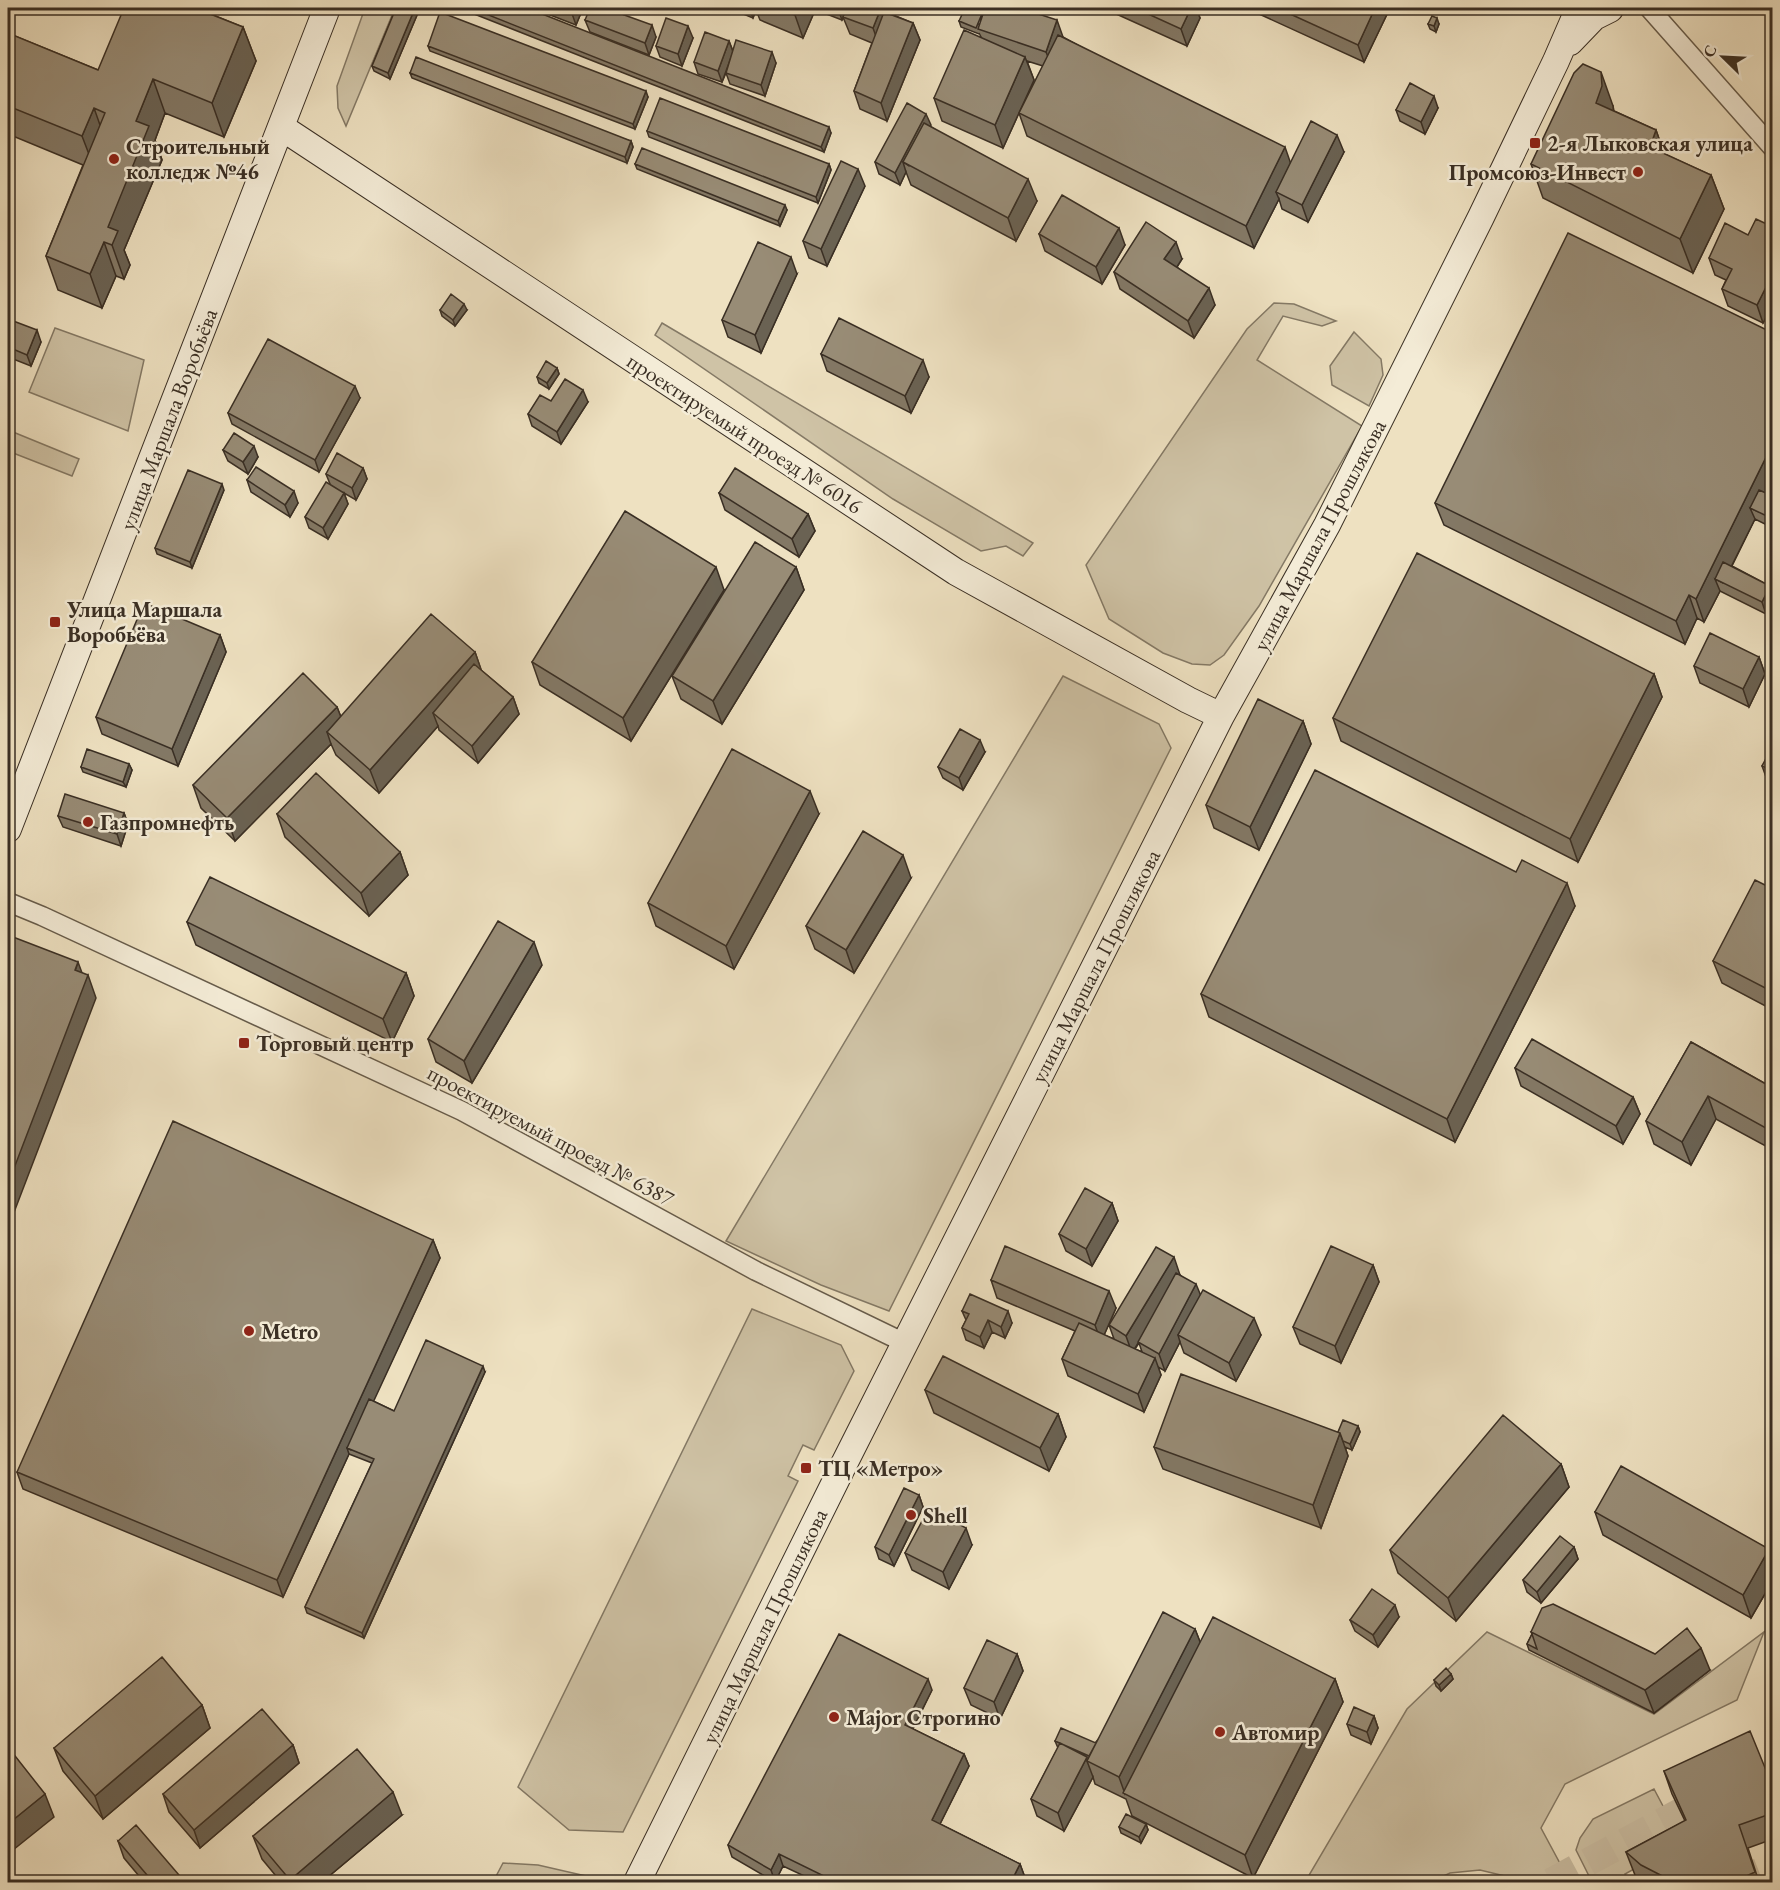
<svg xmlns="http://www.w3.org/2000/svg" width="1780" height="1890" viewBox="0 0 1780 1890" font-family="'EB Garamond',serif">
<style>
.green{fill:#cfc3a6;stroke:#847965;stroke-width:1.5}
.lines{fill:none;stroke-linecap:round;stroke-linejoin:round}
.primary-tunnel{stroke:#cabda2;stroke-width:28;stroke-dasharray:28 14;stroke-linecap:butt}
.street-casing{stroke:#675c4b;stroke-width:21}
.secondary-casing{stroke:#3a2f24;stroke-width:28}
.street{stroke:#f4ecd7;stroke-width:18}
.secondary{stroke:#f4ecd7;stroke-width:26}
.wall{fill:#837865;stroke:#3a2f24;stroke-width:1.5;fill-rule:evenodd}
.shaded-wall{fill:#6a6253;stroke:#3a2f24;stroke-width:1.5}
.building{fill:#988c76;stroke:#3a2f24;stroke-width:1.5}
.poi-dot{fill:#8f2418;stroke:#f4ecd7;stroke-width:2}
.labels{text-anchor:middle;stroke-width:5;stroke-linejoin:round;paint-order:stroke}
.poi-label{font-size:22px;font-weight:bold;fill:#3a2f24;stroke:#f4ecd7;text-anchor:start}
.street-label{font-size:22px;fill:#3a2f24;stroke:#f4ecd7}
</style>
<rect width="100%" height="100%" fill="#eee1c1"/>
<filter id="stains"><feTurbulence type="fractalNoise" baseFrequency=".00333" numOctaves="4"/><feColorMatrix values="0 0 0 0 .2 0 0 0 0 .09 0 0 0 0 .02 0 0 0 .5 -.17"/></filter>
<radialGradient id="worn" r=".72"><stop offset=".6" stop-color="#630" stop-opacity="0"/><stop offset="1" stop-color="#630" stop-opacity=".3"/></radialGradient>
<path class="green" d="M365 8H395L346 126 338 108 337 86Z
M1274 303 1294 304 1336 321 1322 326 1283 316 1257 360 1362 426 1259 606 1224 655 1210 665 1192 664 1163 653 1109 619 1086 565 1247 329Z
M662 323 1033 543 1023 556 1006 546 981 551 893 499 655 335Z
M55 328 144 360 128 431 29 392Z
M1354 332 1381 359 1383 375 1369 406 1332 385 1330 366Z
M13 432 79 459 72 476 8 451Z
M1063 676 1159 724 1171 748 889 1311 821 1285 726 1241Z
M752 1309 841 1345 854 1371 814 1450 803 1445 788 1476 798 1481 623 1832 569 1830 518 1787Z
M1487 1632 1654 1714 1764 1632 1737 1700 1565 1784 1541 1828 1570 1882H1520L1513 1878 1480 1870 1450 1873 1431 1882H1305L1407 1709Z
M1654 1789 1682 1842 1625 1874 1631 1882H1592L1576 1850 1580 1838 1593 1819Z
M503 1863 538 1865 599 1879 597 1882H493Z"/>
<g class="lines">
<path class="primary-tunnel" d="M1551 1882 1686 1809 1772 1773
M1733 1882 1772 1867"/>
<defs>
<path id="street" d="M1649 8 1772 147
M8 902 42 916 462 1111 756 1271 905 1343"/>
<path id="secondary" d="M1570 42 1594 17 1610 9
M281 127 956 572 1188 700 1221 716
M8 829 327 8
M637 1882 843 1466 1221 716 1327 525 1481 217 1556 61 1579 8"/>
</defs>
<use href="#street" class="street-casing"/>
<use href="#secondary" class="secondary-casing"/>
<use href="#street" class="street"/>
<use href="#secondary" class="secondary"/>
</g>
<path class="wall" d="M396 8H420L390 79 374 71 372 66Z
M459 8H527L831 133 824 152Z
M532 8H583L576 25Z
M729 8H816L803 38 760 20 756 10 753 18Z
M819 8H894L891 14 913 23 920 40 887 121 860 109 854 91 872 43 850 34 843 17 846 11 842 20 821 12Z
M1103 8H1196L1200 18 1187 46Z
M1246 8H1390L1364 62Z
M208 13 243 27 256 61 224 137 165 113 155 140 162 160 124 250 130 265 124 279 116 276 102 308 58 290 46 256 83 165 8 134V33L98 70Z
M585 20 656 37 649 55 590 32Z
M959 21 1063 37 1290 163 1344 152 1308 222 1282 209 1279 199 1254 248 1027 136 1019 113 1043 66 1027 61 1034 80 1003 148 942 121 934 98 981 37 979 33V34L961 27Z
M1428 24H1439L1436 32 1430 29Z
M693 38 682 66 660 57 656 46Z
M729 41 733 51 776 63 765 96 730 84 726 73 722 82 698 74 694 62Z
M428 46 648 97 635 129 430 51Z
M410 73 631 141 633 147 627 163 412 78Z
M1613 106 1614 111 1656 130 1664 154 1711 175 1724 209 1693 273 1543 198 1531 164Z
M1438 108 1425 134 1400 121 1396 110Z
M931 125 930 126 1037 201 1016 241 911 185 906 172 900 185 879 174 875 162Z
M647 131 829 164 831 170 818 203 649 137Z
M635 164 787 210 780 226 637 169Z
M865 186 827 266 809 258 803 241Z
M1773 227V304L1763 323 1728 306 1722 289 1726 280 1715 275 1709 258 1748 235Z
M1039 234 1125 245 1102 284 1045 251Z
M1182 259 1177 267 1215 305 1194 338 1120 289 1114 272Z
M797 274 761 353 728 337 722 320Z
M440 310H467L455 326 442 316Z
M8 321 41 342 31 366 8 357Z
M1773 333V483L1767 494 1773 496V528L1755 519 1732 566 1770 586 1773 592V601L1766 614 1720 591 1704 622 1697 618 1685 644 1444 525 1435 503Z
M821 354 929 377 911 413 827 371Z
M557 368 559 374 549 389 539 383 537 377Z
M360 398 319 472 232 424 228 413Z
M551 401 588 402 561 444 532 426 528 414Z
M223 450 258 457 248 474 228 461Z
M363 468 367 479 356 500 344 493 348 504 328 539 309 528 305 517 330 484 326 474Z
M247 480 298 503 290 517 251 492Z
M224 490 192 568 157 554 155 548Z
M719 493 808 514 815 531 799 557 725 510Z
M796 567 804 590 722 724 681 699 672 676Z
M724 590 631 741 540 685 532 662Z
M220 635 226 652 178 766 102 734 96 717Z
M475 652 481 670 513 697 519 714 478 763 439 730 438 726 379 793 336 755 331 744 235 841 201 808 193 785 337 707 341 717Z
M1759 657 1765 674 1749 707 1700 683 1694 666Z
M1654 674 1662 697 1578 862 1341 741 1333 718Z
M1773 709V739L1766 721Z
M1303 721 1311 744 1259 850 1214 828 1206 805Z
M985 752 963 790 943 778 938 767Z
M1773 752V780L1766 777 1762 766Z
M129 764 132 770 126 787 83 772 81 767Z
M124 813 128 824 121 846 63 827 58 816Z
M277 814 400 852 408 875 369 916 285 837Z
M819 814 734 969 656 926 648 903Z
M1516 872 1575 906 1455 1142 1209 1017 1201 994Z
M911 878 854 973 815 949 806 926Z
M1773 889V1010L1722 983 1713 961Z
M187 922 406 973 414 996 392 1042 196 945Z
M542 965 472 1083 436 1062 428 1039Z
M1691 1042 1773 1088V1150L1716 1119 1691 1165 1654 1144 1646 1121Z
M1515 1068 1633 1097 1640 1114 1623 1144 1521 1086Z
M1112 1203 1118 1221 1092 1266 1066 1251 1059 1234Z
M433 1240 440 1258 373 1401 394 1411 485 1372 364 1638 307 1613 305 1607 372 1463 349 1454 283 1597 23 1489 17 1472Z
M1373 1265 1379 1282 1341 1363 1300 1344 1293 1327Z
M1180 1275 1200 1294 1261 1335 1236 1381 1184 1353 1180 1342 1165 1371 1158 1367 1161 1375 1144 1412 1068 1376 1062 1359 1075 1331 997 1298 991 1280 1116 1308 1104 1335 1114 1339 1109 1325ZM1139 1343 1142 1352 1135 1349Z
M962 1311 1012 1323 1005 1338 992 1332 984 1348 966 1340 962 1328 966 1320Z
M925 1390 1058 1414 1066 1437 1049 1471 934 1413Z
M1358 1426 1360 1432 1352 1450 1345 1447 1348 1456 1321 1528 1163 1469 1154 1447 1338 1432Z
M1561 1464 1569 1487 1456 1621 1398 1573 1390 1550Z
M919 1495 923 1507 894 1566 879 1559 875 1547Z
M1595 1512 1769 1549 1773 1559V1580L1751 1618 1603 1535Z
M972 1545 949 1589 912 1570 905 1553Z
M1574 1547 1578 1559 1541 1603 1527 1592 1523 1580Z
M1399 1617 1378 1647 1355 1631 1350 1620Z
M1195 1629 1200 1642 1335 1679 1343 1702 1253 1878 1132 1816 1126 1799 1095 1784 1093 1777 1064 1831 1037 1816 1031 1799 1058 1748 1055 1741 1095 1743Z
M1531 1632 1655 1654 1710 1670 1654 1713 1529 1650 1527 1644 1532 1634Z
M1017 1654 1023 1671 1000 1719 971 1705 964 1688Z
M1451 1674 1453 1679 1441 1691 1436 1686 1434 1680Z
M932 1690 913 1729 964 1754 969 1766 940 1824 1020 1864 1024 1875 1021 1882H817L783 1866 775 1882 732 1857 728 1845Z
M202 1705 210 1728 103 1819 63 1771 54 1748Z
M1374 1716 1378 1728 1371 1744 1351 1735 1347 1724Z
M293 1745 299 1763 200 1848 169 1812 163 1794Z
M1664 1771 1768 1775 1773 1773V1839L1748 1848 1759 1882H1644L1635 1875 1626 1852 1685 1821 1672 1794Z
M402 1815 322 1882H281L262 1859 253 1836Z
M1146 1824 1148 1830 1141 1843 1121 1833 1119 1827Z
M118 1841 185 1882H144L124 1858Z"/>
<path class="shaded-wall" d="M187 8H211L198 38Z
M415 8H420L390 79 388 73Z
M570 8H583L576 25Z
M749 8H755L756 10 753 18Z
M798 8H816L803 38 795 15Z
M838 8H847L842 20 838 9Z
M881 8H894L879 45 873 28Z
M1191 8H1196L1200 18 1187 46 1181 29Z
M1375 8H1390L1364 62 1358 45Z
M1437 18 1439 24 1436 32 1434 26Z
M1057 20 1063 37 1053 69 1046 52Z
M913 23 920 40 887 121 881 103Z
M652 25 656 37 649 55 645 43Z
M688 26 693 38 682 66 678 54Z
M243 27 256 61 224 137 212 103Z
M729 41 733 52 722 82 718 71Z
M772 52 776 63 765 96 761 85Z
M1025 57 1034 80 1003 148 995 125Z
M1601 72 1613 106 1614 119 1596 103Z
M153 79 165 113 155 140 162 160 124 250 130 265 124 279 112 245 108 227 136 121Z
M646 91 648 97 635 129 633 124Z
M1434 96 1438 108 1425 134 1421 122Z
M94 108 106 142 95 170 82 136Z
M926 114 931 125 909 166 903 162 906 172 900 185 895 173Z
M829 127 831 133 824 152 821 147Z
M1656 130 1668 164 1650 147Z
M1337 135 1344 152 1308 222 1302 205Z
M631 141 633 147 627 163 625 157Z
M1285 147 1293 170 1276 192 1279 199 1254 248 1246 226Z
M829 164 831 170 818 203 816 197Z
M858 169 865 186 827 266 821 249Z
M1711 175 1724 209 1693 273 1680 239Z
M1028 179 1037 201 1016 241 1008 218Z
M785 205 787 210 780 226 778 221Z
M1119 228 1125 245 1102 284 1096 267Z
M104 242 116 276 102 308 90 274Z
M1176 242 1182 259 1171 276 1164 259Z
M791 257 797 274 761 353 755 335Z
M1773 273V304L1763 323 1757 305Z
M1209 288 1215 305 1194 338 1188 321Z
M464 304 467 310 455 326 453 320Z
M37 330 41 342 31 366 27 355Z
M923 360 929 377 911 413 905 396Z
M557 368 559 374 549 389 547 383Z
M355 386 360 398 319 472 315 460Z
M583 390 588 402 561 444 557 432Z
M1773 443V483L1759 512 1750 508 1755 519 1723 583 1715 579 1720 591 1704 622 1696 599Z
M254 446 258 457 248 474 243 462Z
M363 468 367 479 356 500 352 488Z
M222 484 224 490 192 568 190 562Z
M294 491 298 503 290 517 285 505Z
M344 493 348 504 328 539 323 528Z
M808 514 815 531 799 557 792 539Z
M716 567 724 590 631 741 623 718Z
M796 567 804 590 722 724 713 701Z
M1770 586 1773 592V601L1766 614 1762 602Z
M1689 595 1697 618 1685 644 1676 621Z
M220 635 226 652 178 766 172 749Z
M475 652 483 675 433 713 438 726 379 793 370 770Z
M1759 657 1765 674 1749 707 1743 689Z
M1654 674 1662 697 1578 862 1570 839Z
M513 697 519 714 478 763 472 746Z
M337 707 346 730 327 732 331 744 235 841 227 818Z
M1303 721 1311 744 1259 850 1250 827Z
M980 740 985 752 963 790 959 778Z
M129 764 132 770 126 787 123 782Z
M810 791 819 814 734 969 726 946Z
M124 813 128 824 121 846 117 834Z
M400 852 408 875 369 916 361 893Z
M903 855 911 878 854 973 846 950Z
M1567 883 1575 906 1455 1142 1447 1119Z
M534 942 542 965 472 1083 464 1061Z
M78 962 85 981 88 975 96 998 8 1228V1184Z
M406 973 414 996 392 1042 383 1019Z
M1708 1096 1716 1119 1691 1165 1682 1142Z
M1633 1097 1640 1114 1623 1144 1616 1126Z
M1112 1203 1118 1221 1092 1266 1086 1249Z
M433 1240 440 1258 351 1450 347 1448 349 1454 283 1597 277 1580Z
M1174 1257 1180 1275 1132 1353 1126 1336Z
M1373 1265 1379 1282 1341 1363 1335 1346Z
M1196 1284 1203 1301 1178 1335 1180 1342 1165 1371 1159 1354Z
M1109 1291 1116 1308 1101 1342 1095 1325Z
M1008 1311 1012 1323 1005 1338 1001 1327Z
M1254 1318 1261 1335 1236 1381 1229 1363Z
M988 1320 992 1332 984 1348 980 1337Z
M1155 1358 1161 1375 1144 1412 1138 1394Z
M483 1366 485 1372 364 1638 362 1633Z
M1058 1414 1066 1437 1049 1471 1040 1448Z
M1358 1426 1360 1432 1352 1450 1350 1444Z
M1340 1433 1348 1456 1321 1528 1313 1505Z
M1561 1464 1569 1487 1456 1621 1448 1598Z
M919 1495 923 1507 894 1566 889 1555Z
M966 1528 972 1545 949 1589 943 1572Z
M1574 1547 1578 1559 1541 1603 1537 1592Z
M1769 1549 1773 1559V1580L1751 1618 1743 1595Z
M1395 1605 1399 1617 1378 1647 1373 1635Z
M1195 1629 1204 1652 1125 1794 1119 1777Z
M1701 1648 1710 1670 1654 1713 1645 1690Z
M1017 1654 1023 1671 1000 1719 994 1702Z
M1451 1674 1453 1679 1441 1691 1439 1685Z
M928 1679 932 1690 909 1736 905 1725Z
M1335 1679 1343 1702 1253 1878 1245 1855Z
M202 1705 210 1728 103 1819 95 1796Z
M1374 1716 1378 1728 1371 1744 1367 1732Z
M293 1745 299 1763 200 1848 194 1830Z
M964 1754 969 1766 936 1832 932 1820Z
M1087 1757V1761L1093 1777 1064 1831 1058 1813Z
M393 1792 402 1815 322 1882H291L290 1880Z
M45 1794 54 1817 8 1854V1824Z
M1146 1824 1148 1830 1141 1843 1139 1837Z
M779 1854 783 1866 775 1882 771 1870Z
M1020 1864 1024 1875 1021 1882H1011Z"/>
<path class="building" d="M124 8H195L243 27 212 103 153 79 136 121 149 126 108 227 118 231 112 245 104 242 90 274 46 256 105 113 94 108 82 136 8 106V33L98 70Z
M396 8H415L388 73 372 66Z
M471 8H527L829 127 821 147Z
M590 8H605L652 25 645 43 585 20Z
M776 8H798L795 15Z
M847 8H881L873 28 843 17Z
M965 8H980L984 9 976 28 959 21Z
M985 8H1020L1057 20 1046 52 978 29Z
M1135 8H1191L1181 29Z
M1277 8H1375L1358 45Z
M440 12 646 91 633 124 428 46Z
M884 12 913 23 881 103 854 91Z
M1432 16 1437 18 1434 26 1428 24Z
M666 18 688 26 678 54 656 46Z
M964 30 1025 57 995 125 934 98Z
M705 32 729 41 718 71 694 62Z
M1058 35 1285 147 1246 226 1019 113Z
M736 40 772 52 761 85 726 73Z
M416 57 631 141 625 157 410 73Z
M1583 64 1601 72 1602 86 1596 103 1656 130 1650 147 1711 175 1680 239 1531 164 1574 73Z
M1410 83 1434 96 1421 122 1396 110Z
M660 98 829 164 816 197 647 131Z
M907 103 926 114 895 173 875 162Z
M1311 121 1337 135 1302 205 1276 192Z
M924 123 1028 179 1008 218 903 162Z
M642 148 785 205 778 221 635 164Z
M841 161 858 169 821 249 803 241Z
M1062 195 1119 228 1096 267 1039 234Z
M1756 219 1773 227V273L1757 305 1722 289 1732 269 1709 258 1725 223 1748 235Z
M1146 222 1176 242 1164 259 1209 288 1188 321 1114 272Z
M1568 233 1773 333V443L1696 599 1689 595 1676 621 1435 503Z
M758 242 791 257 755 335 722 320Z
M451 294 464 304 453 320 440 310Z
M839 318 923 360 905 396 821 354Z
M8 319 37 330 27 355 8 347Z
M268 339 355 386 315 460 228 413Z
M546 361 557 368 547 383 537 377Z
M565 379 583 390 557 432 528 414 540 395 551 401Z
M234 433 254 446 243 462 223 450Z
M337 453 363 468 352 488 326 474Z
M256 467 294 491 285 505 247 480Z
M735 468 808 514 792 539 719 493Z
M188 470 222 484 190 562 155 548Z
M326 482 344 493 323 528 305 517Z
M1759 490 1773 496V519L1750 508Z
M625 511 716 567 623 718 532 662Z
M755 542 796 567 713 701 672 676Z
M1417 553 1654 674 1570 839 1333 718Z
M1723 562 1770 586 1762 602 1715 579Z
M144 603 220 635 172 749 96 717Z
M431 614 475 652 370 770 327 732Z
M1710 633 1759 657 1743 689 1694 666Z
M474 664 513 697 472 746 433 713Z
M303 673 337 707 227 818 193 785Z
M1258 699 1303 721 1250 827 1206 805Z
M1773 709V725L1766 721Z
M960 729 980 740 959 778 938 767Z
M87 749 129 764 123 782 81 767Z
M732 749 810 791 726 946 648 903Z
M1770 751 1773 752V771L1762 766Z
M1315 770 1516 872 1522 860 1567 883 1447 1119 1201 994Z
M316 773 400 852 361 893 277 814Z
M65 794 124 813 117 834 58 816Z
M863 831 903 855 846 950 806 926Z
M210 877 406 973 383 1019 187 922Z
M1755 880 1773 889V992L1713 961Z
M498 921 534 942 464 1061 428 1039Z
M13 937 78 962 75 970 88 975 8 1184V953Z
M1532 1039 1633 1097 1616 1126 1515 1068Z
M1691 1042 1773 1088V1132L1708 1096 1682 1142 1646 1121Z
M173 1121 433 1240 277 1580 17 1472Z
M1085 1188 1112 1203 1086 1249 1059 1234Z
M1005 1246 1109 1291 1095 1325 991 1280Z
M1331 1246 1373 1265 1335 1346 1293 1327Z
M1156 1247 1174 1257 1126 1336 1109 1325Z
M1176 1273 1196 1284 1159 1354 1138 1342Z
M1203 1290 1254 1318 1229 1363 1178 1335Z
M970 1294 1008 1311 1001 1327 988 1320 980 1337 962 1328 969 1314 962 1311Z
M1079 1323 1155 1358 1138 1394 1062 1359Z
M426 1340 483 1366 362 1633 305 1607 374 1459 347 1448 369 1399 394 1411Z
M943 1356 1058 1414 1040 1448 925 1390Z
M1181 1374 1340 1433 1313 1505 1154 1447Z
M1503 1415 1561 1464 1448 1598 1390 1550Z
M1343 1420 1358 1426 1350 1444 1343 1441 1340 1433 1338 1432Z
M1621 1466 1769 1549 1743 1595 1595 1512Z
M904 1488 919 1495 889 1555 875 1547Z
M929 1508 966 1528 943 1572 905 1553Z
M1560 1536 1574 1547 1537 1592 1523 1580Z
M1372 1589 1395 1605 1373 1635 1350 1620Z
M1553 1604 1655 1654 1687 1628 1701 1648 1645 1690 1531 1632 1542 1608Z
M1163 1612 1195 1629 1119 1777 1087 1761Z
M1213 1617 1335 1679 1245 1855 1123 1793Z
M839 1634 928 1679 905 1725 964 1754 932 1820 1020 1864 1011 1882H836L779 1854 771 1870 728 1845Z
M1532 1634 1537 1649 1527 1644Z
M987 1640 1017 1654 994 1702 964 1688Z
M162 1657 202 1705 95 1796 54 1748Z
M1446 1668 1451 1674 1439 1685 1434 1680Z
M1354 1707 1374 1716 1367 1732 1347 1724Z
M262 1709 293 1745 194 1830 163 1794Z
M1061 1728 1096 1743 1089 1756 1055 1741Z
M1750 1731 1768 1775 1773 1773V1813L1739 1825 1755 1872 1734 1882H1674L1641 1865 1626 1852 1686 1820 1664 1771Z
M1060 1743 1087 1757 1058 1813 1031 1799Z
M8 1747 45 1794 8 1824Z
M357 1749 393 1792 290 1880 253 1836Z
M1126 1814 1146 1824 1139 1837 1119 1827Z
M136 1825 185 1882H153L118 1841Z
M684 1877 690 1880 689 1882H681Z"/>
<g class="poi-dot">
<rect x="1529" y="137" width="12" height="12" rx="3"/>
<circle cx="114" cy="159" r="6"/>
<circle cx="1638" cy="172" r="6"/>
<rect x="49" y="616" width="12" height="12" rx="3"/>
<circle cx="88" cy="822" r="6"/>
<rect x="238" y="1037" width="12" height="12" rx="3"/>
<circle cx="249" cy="1331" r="6"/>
<rect x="800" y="1462" width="12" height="12" rx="3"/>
<circle cx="911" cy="1515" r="6"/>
<circle cx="834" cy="1717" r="6"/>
<circle cx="1220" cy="1732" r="6"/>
</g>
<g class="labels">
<g class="poi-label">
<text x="1547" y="151">2-я Лыковская улица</text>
<text x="126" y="154">Строительный<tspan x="126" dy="25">колледж №46</tspan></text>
<text x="1626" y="180" text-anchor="end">Промсоюз-Инвест</text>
<text x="67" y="617">Улица Маршала<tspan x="67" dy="25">Воробьёва</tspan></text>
<text x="100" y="830">Газпромнефть</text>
<text x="256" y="1051">Торговый центр</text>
<text x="261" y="1339">Metro</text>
<text x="818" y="1476">ТЦ «Метро»</text>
<text x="923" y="1523">Shell</text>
<text x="846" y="1725">Major Строгино</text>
<text x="1232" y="1740">Автомир</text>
</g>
<g class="street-label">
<text transform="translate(168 419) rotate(-69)" y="8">улица Маршала Воробьёва</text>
<text transform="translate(745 433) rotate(33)" y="8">проектируемый проезд № 6016</text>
<text transform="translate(1319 535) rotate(-62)" y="8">улица Маршала Прошлякова</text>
<text transform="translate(1095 966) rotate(-63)" y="8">улица Маршала Прошлякова</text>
<text transform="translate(551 1135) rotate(28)" y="8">проектируемый проезд № 6387</text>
<text transform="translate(764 1626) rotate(-64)" y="8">улица Маршала Прошлякова</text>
</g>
</g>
<rect width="1780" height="1890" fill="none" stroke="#eee1c1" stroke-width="30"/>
<rect x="9" y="9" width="1762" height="1872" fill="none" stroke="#3a2f24" stroke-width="3"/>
<rect x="15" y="15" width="1750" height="1860" fill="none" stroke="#3a2f24" stroke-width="1.5"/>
<g transform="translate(1723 57) rotate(294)" stroke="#f4ecd7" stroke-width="4.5" paint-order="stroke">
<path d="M0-4.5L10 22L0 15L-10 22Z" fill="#3a2f24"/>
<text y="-9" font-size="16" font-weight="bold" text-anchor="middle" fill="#3a2f24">С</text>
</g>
<rect width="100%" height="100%" filter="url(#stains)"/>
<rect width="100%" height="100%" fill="url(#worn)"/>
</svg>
